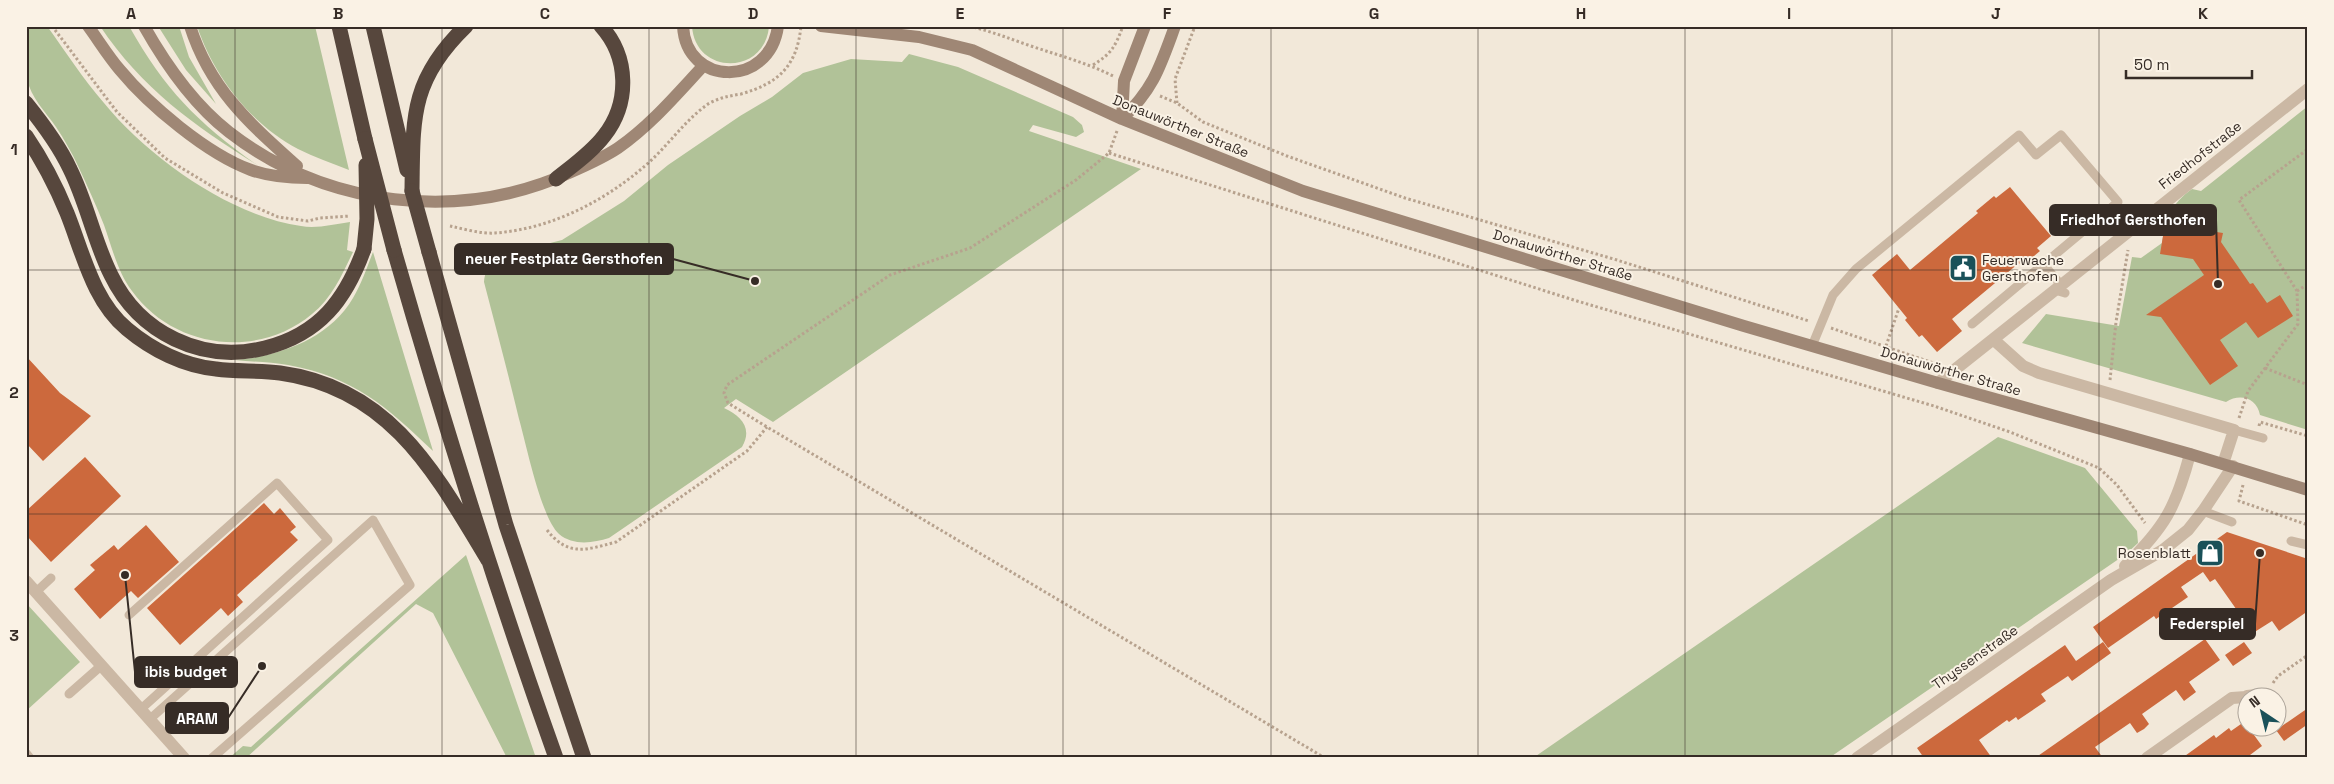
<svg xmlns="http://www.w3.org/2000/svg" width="2334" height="784" viewBox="0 0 2334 784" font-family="'Space Grotesk',sans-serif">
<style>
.green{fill:#b1c298}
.building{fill:#cc693d}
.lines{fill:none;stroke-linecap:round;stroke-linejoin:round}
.path{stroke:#b7a28e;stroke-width:3;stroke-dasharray:2.5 2.5;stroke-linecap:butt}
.lane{stroke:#cbb8a4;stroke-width:9}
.street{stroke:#cbb8a4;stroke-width:12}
.secondary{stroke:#9f8775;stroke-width:12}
.highway{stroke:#57473d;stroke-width:15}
.highway-bridge{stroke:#57473d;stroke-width:15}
.grid{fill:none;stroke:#362c26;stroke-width:1;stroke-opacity:0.55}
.labels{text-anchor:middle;stroke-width:4;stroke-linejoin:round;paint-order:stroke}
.street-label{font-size:14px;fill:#362c26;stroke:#faf2e5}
.poi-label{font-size:14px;fill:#362c26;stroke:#faf2e5;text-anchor:start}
.leader{fill:none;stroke:#362c26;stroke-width:2}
.callout-dot{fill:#362c26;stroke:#faf2e5;stroke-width:2}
.callout{fill:#362c26;stroke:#362c26;stroke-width:2}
.callout-label{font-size:15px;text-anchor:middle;font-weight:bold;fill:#fff}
.neatline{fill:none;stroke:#362c26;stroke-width:2}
.grid-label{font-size:16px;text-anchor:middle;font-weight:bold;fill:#362c26}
</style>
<rect width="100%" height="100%" fill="#f2e8d9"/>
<path class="green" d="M26 26H47C66 52 83 79 104 103 148 157 230 216 301 226 316 229 335 224 350 222L347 250 353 252C342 275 332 298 312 314 257 360 173 348 132 291 117 271 112 247 104 225 96 205 87 185 78 166 72 153 64 139 56 127 45 111 31 98 27 79 23 63 26 42 26 26Z
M100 26H129C165 90 197 122 257 165 195 126 142 89 100 26Z
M158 26H179L189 57 216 104 186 70Z
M197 26H315L349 170C332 163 314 157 298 149 251 124 214 77 197 26Z
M692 26H769V27C764 76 695 75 692 26Z
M909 54 958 67 1073 117 1082 125 1084 132 1076 137 1033 125 1029 131 1141 169 773 422 736 399 724 408C741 416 753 428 742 447L609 538C593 543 573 546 559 534 541 518 526 443 519 419 508 373 496 328 484 282 486 262 497 252 517 259L523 250 562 240 624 201 668 165 740 116 772 97 803 73 851 59 902 62Z
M2308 106V430L2260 415C2257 398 2240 393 2226 402L2022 343 2046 314 2119 326 2132 257 2141 258 2162 243C2166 218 2171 204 2192 189L2201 191Z
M373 252 433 451C387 407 354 377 288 365 271 362 253 362 235 360 280 356 329 339 353 298 362 283 367 267 373 252Z
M1998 437 2085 468 2137 531 2138 543 2126 554 1829 758H1533Z
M466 555 536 758H507L433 613 416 604 246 758H229L243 746 251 747Z
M26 603 80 662 26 711Z"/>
<path class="building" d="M2010 187 2051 236 2037 248 2040 251 2022 266 2019 263 1952 319 1962 331 1937 352 1922 335 1919 337 1905 320 1907 318 1872 275 1897 254 1910 270 1978 213 1976 211 1994 196 1996 198Z
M2165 224 2223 233 2221 242 2250 284 2253 283 2267 303 2280 295 2293 316 2258 338 2246 322 2220 340 2238 366 2210 385 2161 317 2146 315 2204 275 2193 259 2160 254Z
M26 356 60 393 91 416 43 461 26 443Z
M85 457 121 496 51 562 26 535V511Z
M264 503 274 514 280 508 296 527 290 532 298 540 237 595 243 602 228 616 221 608 180 645 147 608Z
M146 525 179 562 138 598 131 591 100 619 74 589 95 570 90 565 114 545 118 550Z
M2227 532 2308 559V611L2279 631 2272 621 2253 633 2215 579 2210 582 2203 572 2181 587 2188 597 2156 619 2154 616 2108 648 2093 627Z
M2205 639 2220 660 2189 682 2196 692 2184 701 2176 690 2142 714 2149 724 2144 729 2137 733 2130 723 2095 747 2103 758H2035Z
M2103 642 2111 653 2072 681 2068 676 2041 694 2046 701 2018 720 2016 717 2009 722 2007 720 1979 740 1992 758H1924L1917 748 2065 645 2076 661Z
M2244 642 2252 653 2233 666 2225 655Z
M2308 708V724L2284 741 2276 730Z
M2241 724H2246L2262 746 2246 758H2182L2214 735 2216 738 2229 728 2231 731Z"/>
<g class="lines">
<path class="path" d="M52 26 117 112 165 158 223 193 278 217 308 221 320 218 350 216
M969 26C990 31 1008 38 1028 45 1057 55 1085 62 1113 76
M1093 65C1112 53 1115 47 1123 26
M1160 96 1177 103 1203 122 1287 156 1405 198 1617 260 1809 321
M1177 103 1175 79 1195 26
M1117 131 1109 153 1076 180 970 248 890 275 727 385 724 393 728 403 767 427 1325 758
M1109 153 1577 301 1934 406 2010 432 2099 468 2117 485 2145 523
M450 226C464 229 481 234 495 233 551 229 605 201 646 165 668 146 684 121 708 104 718 98 729 96 741 94 779 83 797 66 801 26
M2297 291 2308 284
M1831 328 1939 365
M1886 346 1899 308
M2265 368 2308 385
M2110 380 2116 322 2128 250
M2239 418 2248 391 2298 324 2297 291 2239 200 2308 149
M2259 426 2260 422 2308 436
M2243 485 2239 501 2308 525
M547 530C568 557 586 550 616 542L747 451 767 427
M2273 683 2278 676 2308 655"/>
<path class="lane" d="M2043 264 2061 285
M2055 290 2065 293
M1812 346 1833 295 1856 269 2019 135 2036 155 2061 135 2118 202 1972 324
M2234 430 2263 438
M2203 511 2232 522
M2291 541 2308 545
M36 592 51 578
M129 615 277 483 328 540 141 709
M69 694 102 665
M150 719 373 520 410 585 212 758
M26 753 30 758"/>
<path class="street" d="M1994 340 2023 366 2039 373 2234 430 2223 464
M1938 383 2308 89
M2125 566C2165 527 2176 507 2190 454
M26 581 184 758
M2247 696 2266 694
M1857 758 2111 580 2163 550 2188 530 2203 511 2233 466
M2147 758 2232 698 2246 697"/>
<path class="secondary" d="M88 26C99 41 108 56 120 70 149 105 207 154 251 170 268 176 289 178 307 178
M144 26C166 65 193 104 229 132 326 207 459 223 571 172 587 165 603 158 618 148 651 125 677 94 704 65
M190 26C210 89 249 123 297 166
M683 26C686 87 770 88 778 26
M821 26 919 37 972 50 1122 119 1303 191 1744 326 1938 383 2190 454 2308 490
M1122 119C1154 88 1160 67 1175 26
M1122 119 1124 81 1145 26"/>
<path class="highway" d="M339 26 365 139
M373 26 407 170
M26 103C43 124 59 145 70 169 87 203 94 241 111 275 139 333 202 364 265 348 320 334 346 299 364 249
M26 136C43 161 56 186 67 213 83 253 93 301 127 329 152 350 184 366 216 369 237 372 259 370 280 373 391 388 436 474 488 560
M556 179C572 166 591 153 604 136 630 103 629 57 601 26
M412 191C413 118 410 80 466 26
M394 250C443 421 496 590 556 758
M429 252 506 525 584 758"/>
<path class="highway-bridge" d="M365 139 394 250
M412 191 429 252
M364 249 367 219 366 165"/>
</g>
<path class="grid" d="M235 26V758M442 26V758M649 26V758M856 26V758M1063 26V758M1271 26V758M1478 26V758M1685 26V758M1892 26V758M2099 26V758M26 270H2308M26 514H2308"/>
<defs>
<symbol id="civic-square" viewBox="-11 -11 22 22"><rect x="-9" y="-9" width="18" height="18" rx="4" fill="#1a5159" stroke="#faf2e5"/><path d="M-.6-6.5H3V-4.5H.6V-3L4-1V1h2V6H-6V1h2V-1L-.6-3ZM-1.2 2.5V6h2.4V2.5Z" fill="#fff"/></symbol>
<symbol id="shop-square" viewBox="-11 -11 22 22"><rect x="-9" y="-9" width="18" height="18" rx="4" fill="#1a5159" stroke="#faf2e5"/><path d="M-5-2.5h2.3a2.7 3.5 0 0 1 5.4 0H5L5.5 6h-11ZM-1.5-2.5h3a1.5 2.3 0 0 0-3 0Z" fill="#fff"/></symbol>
</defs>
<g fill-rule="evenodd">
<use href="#civic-square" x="1947" y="252" width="32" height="32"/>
<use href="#shop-square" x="2194" y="537" width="32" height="32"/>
</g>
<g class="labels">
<g class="street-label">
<text transform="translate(1181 126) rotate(22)" y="5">Donauwörther Straße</text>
<text transform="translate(2200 155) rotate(-38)" y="5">Friedhofstraße</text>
<text transform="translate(1563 255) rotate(17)" y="5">Donauwörther Straße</text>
<text transform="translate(1951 371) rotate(16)" y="5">Donauwörther Straße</text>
<text transform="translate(1975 657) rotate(-35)" y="5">Thyssenstraße</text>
</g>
<g class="poi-label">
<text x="1982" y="265">Feuerwache<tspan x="1982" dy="16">Gersthofen</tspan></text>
<text x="2191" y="558" text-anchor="end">Rosenblatt</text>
</g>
</g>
<path class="leader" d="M2218 284L2216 220M755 281L673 259M2260 553L2255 624M125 575L135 672M262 666L228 718"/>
<g class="callout-dot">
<circle cx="2218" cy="284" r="5"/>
<circle cx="755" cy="281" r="5"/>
<circle cx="2260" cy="553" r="5"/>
<circle cx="125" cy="575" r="5"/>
<circle cx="262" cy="666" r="5"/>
</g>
<g class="callout">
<rect x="2050" y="205" width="166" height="30" rx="5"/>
<rect x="455" y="244" width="218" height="30" rx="5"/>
<rect x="2160" y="609" width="95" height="30" rx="5"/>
<rect x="135" y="657" width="102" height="30" rx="5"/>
<rect x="166" y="703" width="62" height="30" rx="5"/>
</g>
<g class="callout-label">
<text x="2133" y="225">Friedhof Gersthofen</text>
<text x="564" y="264">neuer Festplatz Gersthofen</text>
<text x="2207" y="629">Federspiel</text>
<text x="186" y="677">ibis budget</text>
<text x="197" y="724">ARAM</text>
</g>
<rect width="2334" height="784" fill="none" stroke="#faf2e5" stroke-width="55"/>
<g transform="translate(2262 712) rotate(325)"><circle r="24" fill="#faf2e5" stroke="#aca399"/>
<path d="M0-4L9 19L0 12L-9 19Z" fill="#1a5159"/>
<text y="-8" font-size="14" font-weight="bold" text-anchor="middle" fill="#362c26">N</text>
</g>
<path d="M2126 70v8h126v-8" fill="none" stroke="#362c26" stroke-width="2.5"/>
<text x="2134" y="70" font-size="15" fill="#362c26" stroke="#faf2e5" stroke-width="4" paint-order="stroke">50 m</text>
<rect x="28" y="28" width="2278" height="728" class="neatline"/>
<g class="grid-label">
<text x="131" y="19">A</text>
<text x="338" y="19">B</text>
<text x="545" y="19">C</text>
<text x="753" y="19">D</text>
<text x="960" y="19">E</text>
<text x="1167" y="19">F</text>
<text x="1374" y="19">G</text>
<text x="1581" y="19">H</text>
<text x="1789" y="19">I</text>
<text x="1996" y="19">J</text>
<text x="2203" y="19">K</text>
<text x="14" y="155">1</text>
<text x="14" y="398">2</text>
<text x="14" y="641">3</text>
</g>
</svg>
